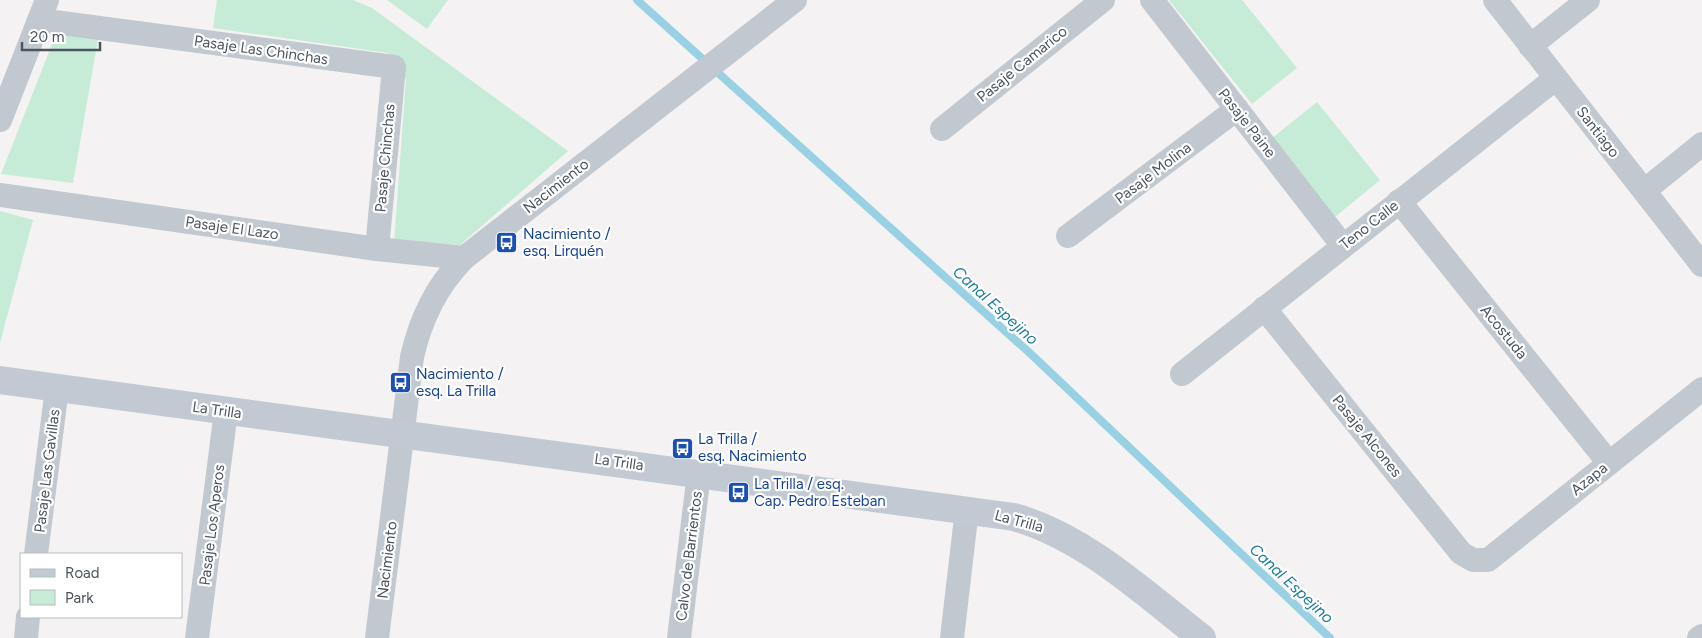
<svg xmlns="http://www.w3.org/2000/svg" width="1702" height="638" viewBox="0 0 1702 638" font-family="Figtree,sans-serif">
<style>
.green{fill:#c6ecd7}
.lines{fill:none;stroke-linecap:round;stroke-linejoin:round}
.stream{stroke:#98d0e4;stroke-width:8}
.street{stroke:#c2c8cf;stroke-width:24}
.secondary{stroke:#c2c9d3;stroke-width:28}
.labels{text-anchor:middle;stroke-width:4.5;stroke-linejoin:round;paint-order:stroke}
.street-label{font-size:15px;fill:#4c545e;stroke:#fff}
.transit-label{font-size:15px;fill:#164399;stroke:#fff;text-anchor:start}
.water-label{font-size:16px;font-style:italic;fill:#1c7da0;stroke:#fff}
</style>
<rect width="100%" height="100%" fill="#f4f2f2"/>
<path class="green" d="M217 0H353L372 8 568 151 460 245 394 243 406 79 388 53 213 28Z
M387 0H448L427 29Z
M1169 0H1242L1297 68 1252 104Z
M56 34 98 39 73 183 1 174Z
M1317 102 1380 180 1335 217 1271 139Z
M0 211 33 220 0 343Z"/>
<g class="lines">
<path class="stream" d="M637 0 1033 356 1330 638"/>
<path class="street" d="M1152 0 1343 246
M1495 0 1702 265
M39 20 394 67 377 249
M1530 46 1588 0
M0 120 47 0
M942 129 1103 0
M1644 191 1702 144
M0 195 377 249 464 258
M1399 201 1609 463
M1068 236 1237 109
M1264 308 1461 553 1473 560H1488L1702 389
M1182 374 1556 78
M36 554 57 388
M26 638 28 617
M197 638 226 411
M377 638 412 357C421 318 436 287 464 258L795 0
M679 638 699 473
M952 638 967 509
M1699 638 1702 636"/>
<path class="secondary" d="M0 380 1014 517C1085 537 1144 593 1202 638"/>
</g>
<defs>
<symbol id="bus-square" viewBox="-11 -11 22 22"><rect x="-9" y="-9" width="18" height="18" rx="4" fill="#1a4fb4" stroke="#fff"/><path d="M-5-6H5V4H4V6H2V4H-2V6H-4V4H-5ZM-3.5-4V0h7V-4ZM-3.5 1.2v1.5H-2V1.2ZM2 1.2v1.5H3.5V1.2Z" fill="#fff"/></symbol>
</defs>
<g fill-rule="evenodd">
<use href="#bus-square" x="494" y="230" width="25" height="25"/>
<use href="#bus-square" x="388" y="370" width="25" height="25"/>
<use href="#bus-square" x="670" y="436" width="25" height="25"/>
<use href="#bus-square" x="726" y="480" width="25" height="25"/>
</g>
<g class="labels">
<g class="street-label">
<text transform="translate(261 50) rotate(8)" y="5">Pasaje Las Chinchas</text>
<text transform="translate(1022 64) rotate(-39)" y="5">Pasaje Camarico</text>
<text transform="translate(1247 123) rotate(52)" y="5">Pasaje Paine</text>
<text transform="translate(1598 132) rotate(52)" y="5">Santiago</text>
<text transform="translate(385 158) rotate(-85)" y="5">Pasaje Chinchas</text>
<text transform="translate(1153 173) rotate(-37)" y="5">Pasaje Molina</text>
<text transform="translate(556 186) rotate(-38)" y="5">Nacimiento</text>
<text transform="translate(1369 225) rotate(-38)" y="5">Teno Calle</text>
<text transform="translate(232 228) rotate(8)" y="5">Pasaje El Lazo</text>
<text transform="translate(1504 332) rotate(51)" y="5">Acostuda</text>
<text transform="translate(217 410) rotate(8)" y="5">La Trilla</text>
<text transform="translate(1367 436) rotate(51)" y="5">Pasaje Alcones</text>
<text transform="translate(619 462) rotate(8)" y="5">La Trilla</text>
<text transform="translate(47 471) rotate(-83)" y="5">Pasaje Las Gavillas</text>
<text transform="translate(1589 479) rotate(-39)" y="5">Azapa</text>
<text transform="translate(1019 521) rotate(15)" y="5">La Trilla</text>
<text transform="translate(212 525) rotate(-83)" y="5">Pasaje Los Aperos</text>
<text transform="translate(689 556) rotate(-83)" y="5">Calvo de Barrientos</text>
<text transform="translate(387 560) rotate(-83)" y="5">Nacimiento</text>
</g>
<g class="transit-label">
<text x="523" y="239">Nacimiento /<tspan x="523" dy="17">esq. Lirquén</tspan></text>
<text x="416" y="379">Nacimiento /<tspan x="416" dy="17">esq. La Trilla</tspan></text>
<text x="698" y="444">La Trilla /<tspan x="698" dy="17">esq. Nacimiento</tspan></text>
<text x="754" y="489">La Trilla / esq.<tspan x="754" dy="17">Cap. Pedro Esteban</tspan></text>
</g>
<g class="water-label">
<text transform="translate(996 305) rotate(42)" y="6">Canal Espejino</text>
<text transform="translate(1292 583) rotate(43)" y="6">Canal Espejino</text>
</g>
</g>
<rect x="20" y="553" width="162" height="65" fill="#ffffff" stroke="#b7bbbf"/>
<rect x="30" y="569" width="25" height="8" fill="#c2c9d3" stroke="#b7bbbf"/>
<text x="65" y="578" font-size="15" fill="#4c545e">Road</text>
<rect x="30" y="590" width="25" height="15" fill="#c6ecd7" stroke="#b7bbbf"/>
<text x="65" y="603" font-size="15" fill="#4c545e">Park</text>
<path d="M22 42v8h78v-8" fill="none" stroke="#4c545e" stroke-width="2.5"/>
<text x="30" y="42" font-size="15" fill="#4c545e" stroke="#ffffff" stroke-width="4" paint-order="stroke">20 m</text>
</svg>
